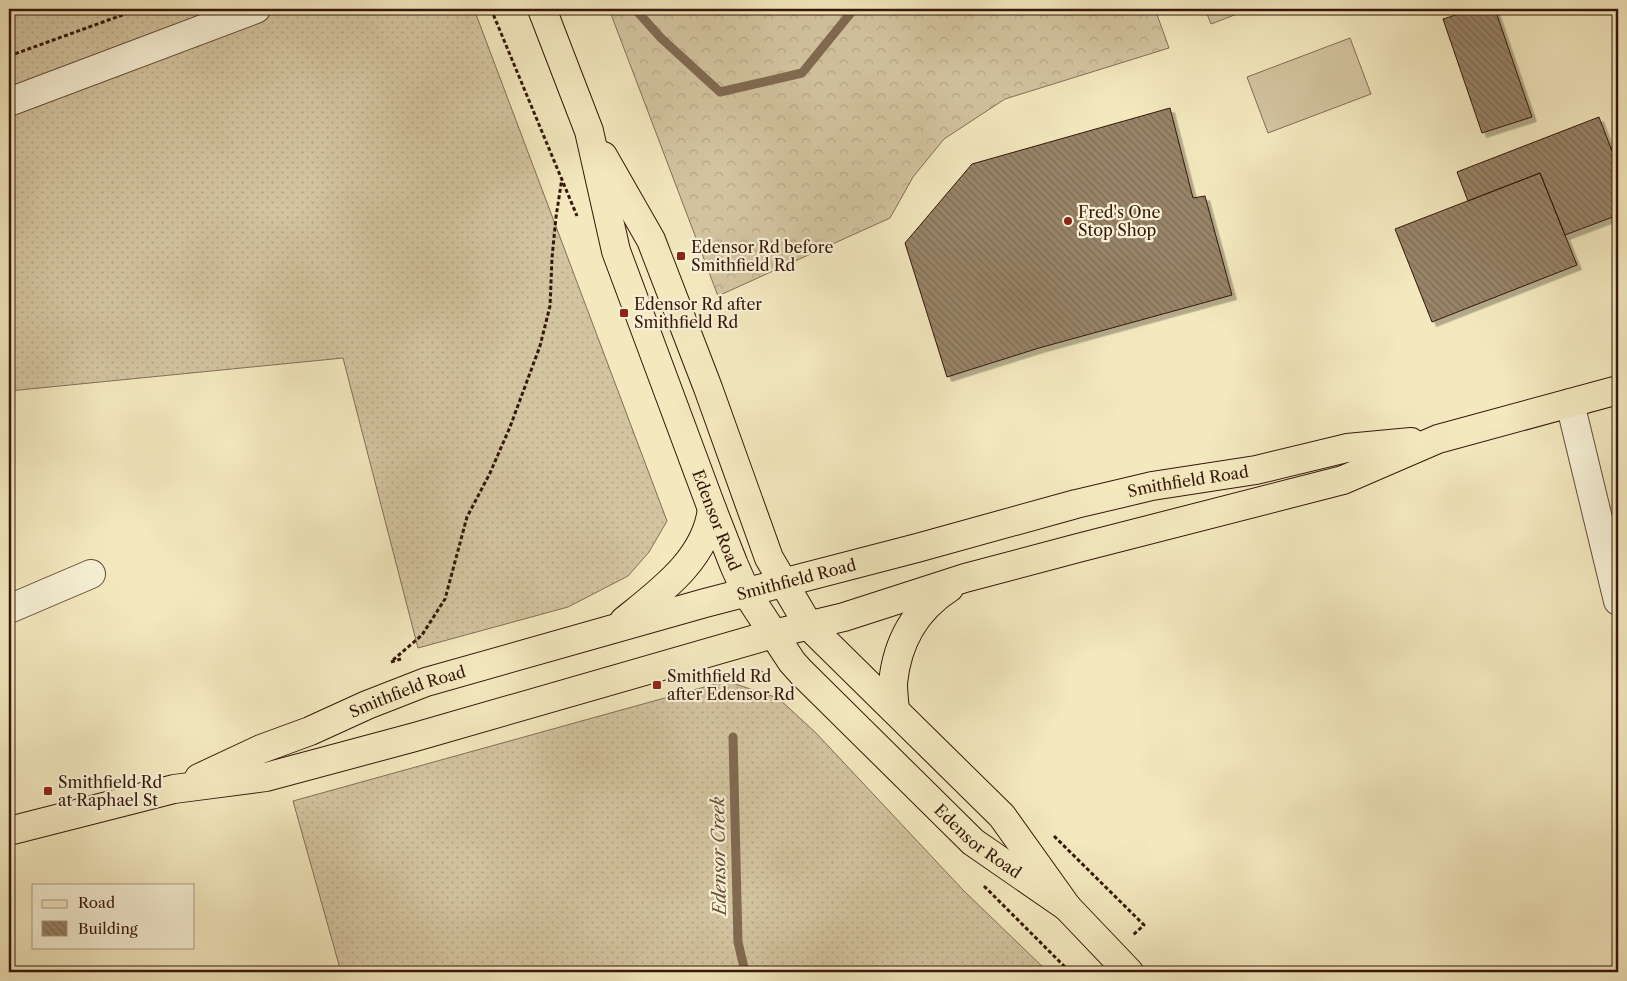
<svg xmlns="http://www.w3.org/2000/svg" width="1627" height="981" viewBox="0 0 1627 981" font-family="'Libre Caslon Text',serif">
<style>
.grass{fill:url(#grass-dots);stroke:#846e56}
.forest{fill:url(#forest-crowns);stroke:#846e56}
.pitch{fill:#d3c4a0;stroke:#846e56}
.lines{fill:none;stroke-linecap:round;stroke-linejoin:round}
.stream{stroke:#816a52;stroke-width:9}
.building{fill:url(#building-back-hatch);stroke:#36170b;filter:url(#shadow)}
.minor-casing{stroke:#654b38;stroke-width:30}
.major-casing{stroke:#36170b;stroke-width:30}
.path{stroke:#36170b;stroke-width:3;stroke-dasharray:4 2.5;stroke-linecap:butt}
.minor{stroke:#f7f0d5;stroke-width:28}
.major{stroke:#f3e8be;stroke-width:28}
.poi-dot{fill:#8f2418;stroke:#f7f0d5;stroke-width:2}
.labels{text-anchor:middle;stroke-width:4.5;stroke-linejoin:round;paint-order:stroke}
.poi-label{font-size:16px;fill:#36170b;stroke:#f7f0d5;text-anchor:start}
.street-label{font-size:16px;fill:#36170b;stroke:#f7f0d5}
.water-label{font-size:18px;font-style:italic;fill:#684e3a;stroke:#f7f0d5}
</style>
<defs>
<pattern id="grass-dots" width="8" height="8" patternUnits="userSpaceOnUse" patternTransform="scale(1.25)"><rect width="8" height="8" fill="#d3c4a0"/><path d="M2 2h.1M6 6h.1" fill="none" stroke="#b6a888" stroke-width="1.8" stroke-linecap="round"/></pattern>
<pattern id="forest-crowns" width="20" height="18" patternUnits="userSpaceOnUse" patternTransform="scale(1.25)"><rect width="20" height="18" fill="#d3c4a0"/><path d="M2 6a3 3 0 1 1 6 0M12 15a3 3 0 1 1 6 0" fill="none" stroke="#b6a888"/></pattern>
<pattern id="building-back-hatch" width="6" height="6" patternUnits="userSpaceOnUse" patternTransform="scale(1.25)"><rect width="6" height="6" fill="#988468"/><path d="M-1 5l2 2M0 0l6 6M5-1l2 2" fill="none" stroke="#7d6b54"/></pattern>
<filter id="shadow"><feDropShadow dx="4.5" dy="4.5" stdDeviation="0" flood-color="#0004"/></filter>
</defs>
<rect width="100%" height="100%" fill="#f3e8be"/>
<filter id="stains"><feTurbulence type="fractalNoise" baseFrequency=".004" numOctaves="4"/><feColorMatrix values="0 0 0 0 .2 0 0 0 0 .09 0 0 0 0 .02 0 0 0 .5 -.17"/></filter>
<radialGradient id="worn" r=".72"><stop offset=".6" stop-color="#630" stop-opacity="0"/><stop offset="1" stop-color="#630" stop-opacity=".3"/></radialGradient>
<path class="grass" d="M9 9H474L667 521 649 552 628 576 568 607 418 648 343 358 9 391Z
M726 681 778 698 816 733 964 891 1048 972H341L293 801Z"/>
<path class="forest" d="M609 9H1155L1169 48 1005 99 944 139 913 177 890 218 718 296Z"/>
<path class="pitch" d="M1205 9H1250L1211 24Z
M1350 38 1371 94 1268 133 1247 77Z"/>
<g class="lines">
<path class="stream" d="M635 9 661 38 720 92 802 73 854 9
M733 737 738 942 745 972"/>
</g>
<path class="building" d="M1474 9H1495L1532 117 1482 133 1443 19Z
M1170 108 1193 198 1205 196 1232 295 1039 348 947 377 905 243 972 164Z
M1599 117 1618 167V215L1565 235 1540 173 1468 201 1457 172Z
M1618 146V167L1611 148Z
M1540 173 1577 265 1432 322 1395 229Z"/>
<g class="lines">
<defs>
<path id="minor" d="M9 102 256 9
M1570 403 1618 601
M9 609 91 574"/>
<g id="major">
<path id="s1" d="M542 9 589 131 616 251 712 509 734 565 746 592 792 662 801 672 973 842 1067 907"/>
<path d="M603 156 651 240 708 388 769 558 809 626 1002 816 1067 907 1129 972"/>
<path d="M624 621C661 591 706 559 712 509"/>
<path d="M895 710C894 701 893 692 893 683 897 643 915 610 949 588"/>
<path id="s2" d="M199 778 261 749 310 731 367 705 426 682 705 603 917 548 1076 504 1152 486 1256 470 1347 448 1411 442"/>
<path d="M9 831 174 789 266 777 415 737 773 634 844 617 965 578 1078 548 1343 480 1438 439 1618 390"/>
</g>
</defs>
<use href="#minor" class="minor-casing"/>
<use href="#major" class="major-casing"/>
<path class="path" d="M491 9 577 216
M9 56 139 9
M393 660 422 635 445 599 467 517 490 473 510 427 540 346 550 306 552 258 556 217 562 178
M391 662 401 659
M753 669 761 672 767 677
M1054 836 1144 925 1133 935
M984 886 1070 972"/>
<use href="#minor" class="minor"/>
<use href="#major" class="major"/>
</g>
<g class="poi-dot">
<circle cx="1068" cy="221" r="5"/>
<rect x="676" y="251" width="10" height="10" rx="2.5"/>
<rect x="619" y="308" width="10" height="10" rx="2.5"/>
<rect x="652" y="680" width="10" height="10" rx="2.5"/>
<rect x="43" y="786" width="10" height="10" rx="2.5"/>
</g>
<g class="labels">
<g class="poi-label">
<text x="1078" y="218">Fred's One<tspan x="1078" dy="18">Stop Shop</tspan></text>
<text x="691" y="253">Edensor Rd before<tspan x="691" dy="18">Smithfield Rd</tspan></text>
<text x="634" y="310">Edensor Rd after<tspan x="634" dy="18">Smithfield Rd</tspan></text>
<text x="667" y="682">Smithfield Rd<tspan x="667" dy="18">after Edensor Rd</tspan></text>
<text x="58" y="788">Smithfield Rd<tspan x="58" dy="18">at Raphael St</tspan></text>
</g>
<g class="street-label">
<text dy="6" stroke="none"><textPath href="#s2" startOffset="1035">Smithfield Road</textPath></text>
<text dy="6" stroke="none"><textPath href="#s1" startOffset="541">Edensor Road</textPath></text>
<text dy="6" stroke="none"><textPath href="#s2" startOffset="631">Smithfield Road</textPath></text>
<text dy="6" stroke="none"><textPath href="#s2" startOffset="226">Smithfield Road</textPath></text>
<text dy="6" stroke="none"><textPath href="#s1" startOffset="961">Edensor Road</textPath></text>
</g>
<g class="water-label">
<text transform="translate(719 856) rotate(-91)" y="6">Edensor Creek</text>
</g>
</g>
<rect width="1627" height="981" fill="none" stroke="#f3e8be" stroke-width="30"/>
<rect x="10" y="10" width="1607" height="961" fill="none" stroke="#36170b" stroke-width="2.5"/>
<rect x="15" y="15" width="1597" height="951" fill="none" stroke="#36170b"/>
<rect x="32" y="884" width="162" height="65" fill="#f7f0d5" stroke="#aa9984"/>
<rect x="42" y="900" width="25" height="8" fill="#f3e8be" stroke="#aa9984"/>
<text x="78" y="908" font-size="15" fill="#36170b">Road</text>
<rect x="42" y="921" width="25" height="15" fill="url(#building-back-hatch)" stroke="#aa9984"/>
<text x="78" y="934" font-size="15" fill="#36170b">Building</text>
<rect width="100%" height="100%" filter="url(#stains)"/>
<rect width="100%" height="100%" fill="url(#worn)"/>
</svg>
